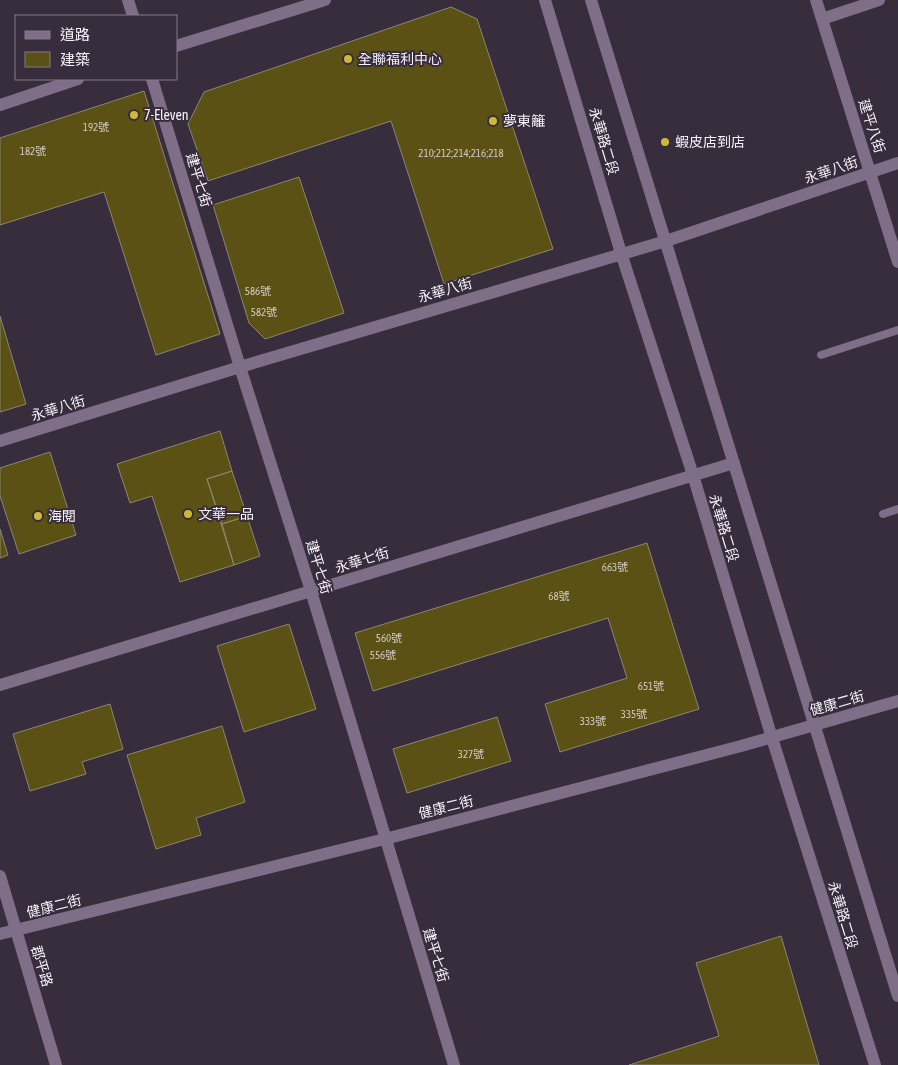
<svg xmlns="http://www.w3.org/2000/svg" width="898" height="1065" viewBox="0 0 898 1065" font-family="'Asap Condensed','Noto Sans TC',sans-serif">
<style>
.building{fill:#5b5115;stroke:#8a8773}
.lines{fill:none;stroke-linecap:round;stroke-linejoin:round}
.service{stroke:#7f6e87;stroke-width:8}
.minor{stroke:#7f6e87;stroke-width:12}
.tertiary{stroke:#7f6e87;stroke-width:12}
.poi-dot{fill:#cfb837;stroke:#372d3c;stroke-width:2}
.labels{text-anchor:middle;stroke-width:4;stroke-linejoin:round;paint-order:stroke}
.number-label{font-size:11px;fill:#cfc8c0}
.poi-label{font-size:14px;fill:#f6f0f9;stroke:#372d3c;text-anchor:start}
.street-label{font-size:14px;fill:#f6f0f9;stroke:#372d3c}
</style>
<rect width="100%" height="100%" fill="#372d3c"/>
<path class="building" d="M451 7 477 19 553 249 444 284 391 121 208 181 188 124 204 92Z
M144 91 220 334 156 355 104 192 0 225V138Z
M299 177 344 313 265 339 249 323 213 205Z
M0 316 26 404 0 412Z
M220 431 232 471 207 479 234 565 180 582 152 496 130 503 117 464Z
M50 452 76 535 19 554 0 496V468Z
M232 471 247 516 222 524 207 479Z
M247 516 260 556 234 565 222 524Z
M0 529 8 555 0 558Z
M647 543 699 709 560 752 545 704 627 678 608 618 373 691 355 633Z
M289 624 316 709 244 732 217 646Z
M110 704 123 749 82 762 86 774 30 791 13 734Z
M497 717 511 761 407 793 393 749Z
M222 726 245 802 196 818 201 835 156 849 127 755Z
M781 936 819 1065H629L719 1036 696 963Z"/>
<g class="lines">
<path class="service" d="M821 355 898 330
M883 514 898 509"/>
<path class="minor" d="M128 0 133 16
M816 0 898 262
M822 19 879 0
M176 46 325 0
M152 79 240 367 311 591 454 1065
M0 105 78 79
M0 441 240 367 666 241 898 163
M0 685 734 463
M0 876 56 1065
M0 934 385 839 741 746 898 701"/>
<path class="tertiary" d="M545 0 621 253 693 475 772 738 875 1065
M591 0C695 332 794 665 898 996"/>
</g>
<g class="poi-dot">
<circle cx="348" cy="59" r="5"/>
<circle cx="134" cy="115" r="5"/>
<circle cx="493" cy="121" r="5"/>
<circle cx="665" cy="142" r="5"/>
<circle cx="188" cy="514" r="5"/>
<circle cx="38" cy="516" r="5"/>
</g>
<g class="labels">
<g class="number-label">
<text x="96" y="131">192號</text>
<text x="33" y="155">182號</text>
<text x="461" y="157">210;212;214;216;218</text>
<text x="258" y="295">586號</text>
<text x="264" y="316">582號</text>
<text x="615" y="571">663號</text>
<text x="559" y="600">68號</text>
<text x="389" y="642">560號</text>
<text x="383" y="659">556號</text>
<text x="651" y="690">651號</text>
<text x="634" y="718">335號</text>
<text x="593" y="725">333號</text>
<text x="471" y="758">327號</text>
</g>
<g class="poi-label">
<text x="358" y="64">全聯福利中心</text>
<text x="144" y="120">7-Eleven</text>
<text x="503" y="126">夢東籬</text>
<text x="675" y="147">蝦皮店到店</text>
<text x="198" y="519">文華一品</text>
<text x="48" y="521">海閱</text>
</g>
<g class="street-label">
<text transform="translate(872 126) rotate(72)" y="5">建平八街</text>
<text transform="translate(604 141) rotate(73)" y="5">永華路二段</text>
<text transform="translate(831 170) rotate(-19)" y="5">永華八街</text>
<text transform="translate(199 180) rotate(73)" y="5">建平七街</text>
<text transform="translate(445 290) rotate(-16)" y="5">永華八街</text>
<text transform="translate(58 408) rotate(-17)" y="5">永華八街</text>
<text transform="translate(724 528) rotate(73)" y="5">永華路二段</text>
<text transform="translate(362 560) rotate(-17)" y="5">永華七街</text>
<text transform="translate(319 567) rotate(73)" y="5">建平七街</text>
<text transform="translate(837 703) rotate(-16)" y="5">健康二街</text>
<text transform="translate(446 807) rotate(-14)" y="5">健康二街</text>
<text transform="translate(54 906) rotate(-14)" y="5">健康二街</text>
<text transform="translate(843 915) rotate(73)" y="5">永華路二段</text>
<text transform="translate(436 955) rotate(73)" y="5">建平七街</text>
<text transform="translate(42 966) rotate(73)" y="5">郡平路</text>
</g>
</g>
<rect x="15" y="15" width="162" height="65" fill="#372d3c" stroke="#837b88"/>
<rect x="25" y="31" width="25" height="8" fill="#7f6e87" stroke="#837b88"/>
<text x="60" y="40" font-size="15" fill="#f6f0f9">道路</text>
<rect x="25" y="52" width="25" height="15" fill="#5b5115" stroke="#837b88"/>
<text x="60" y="65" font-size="15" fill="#f6f0f9">建築</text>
</svg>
